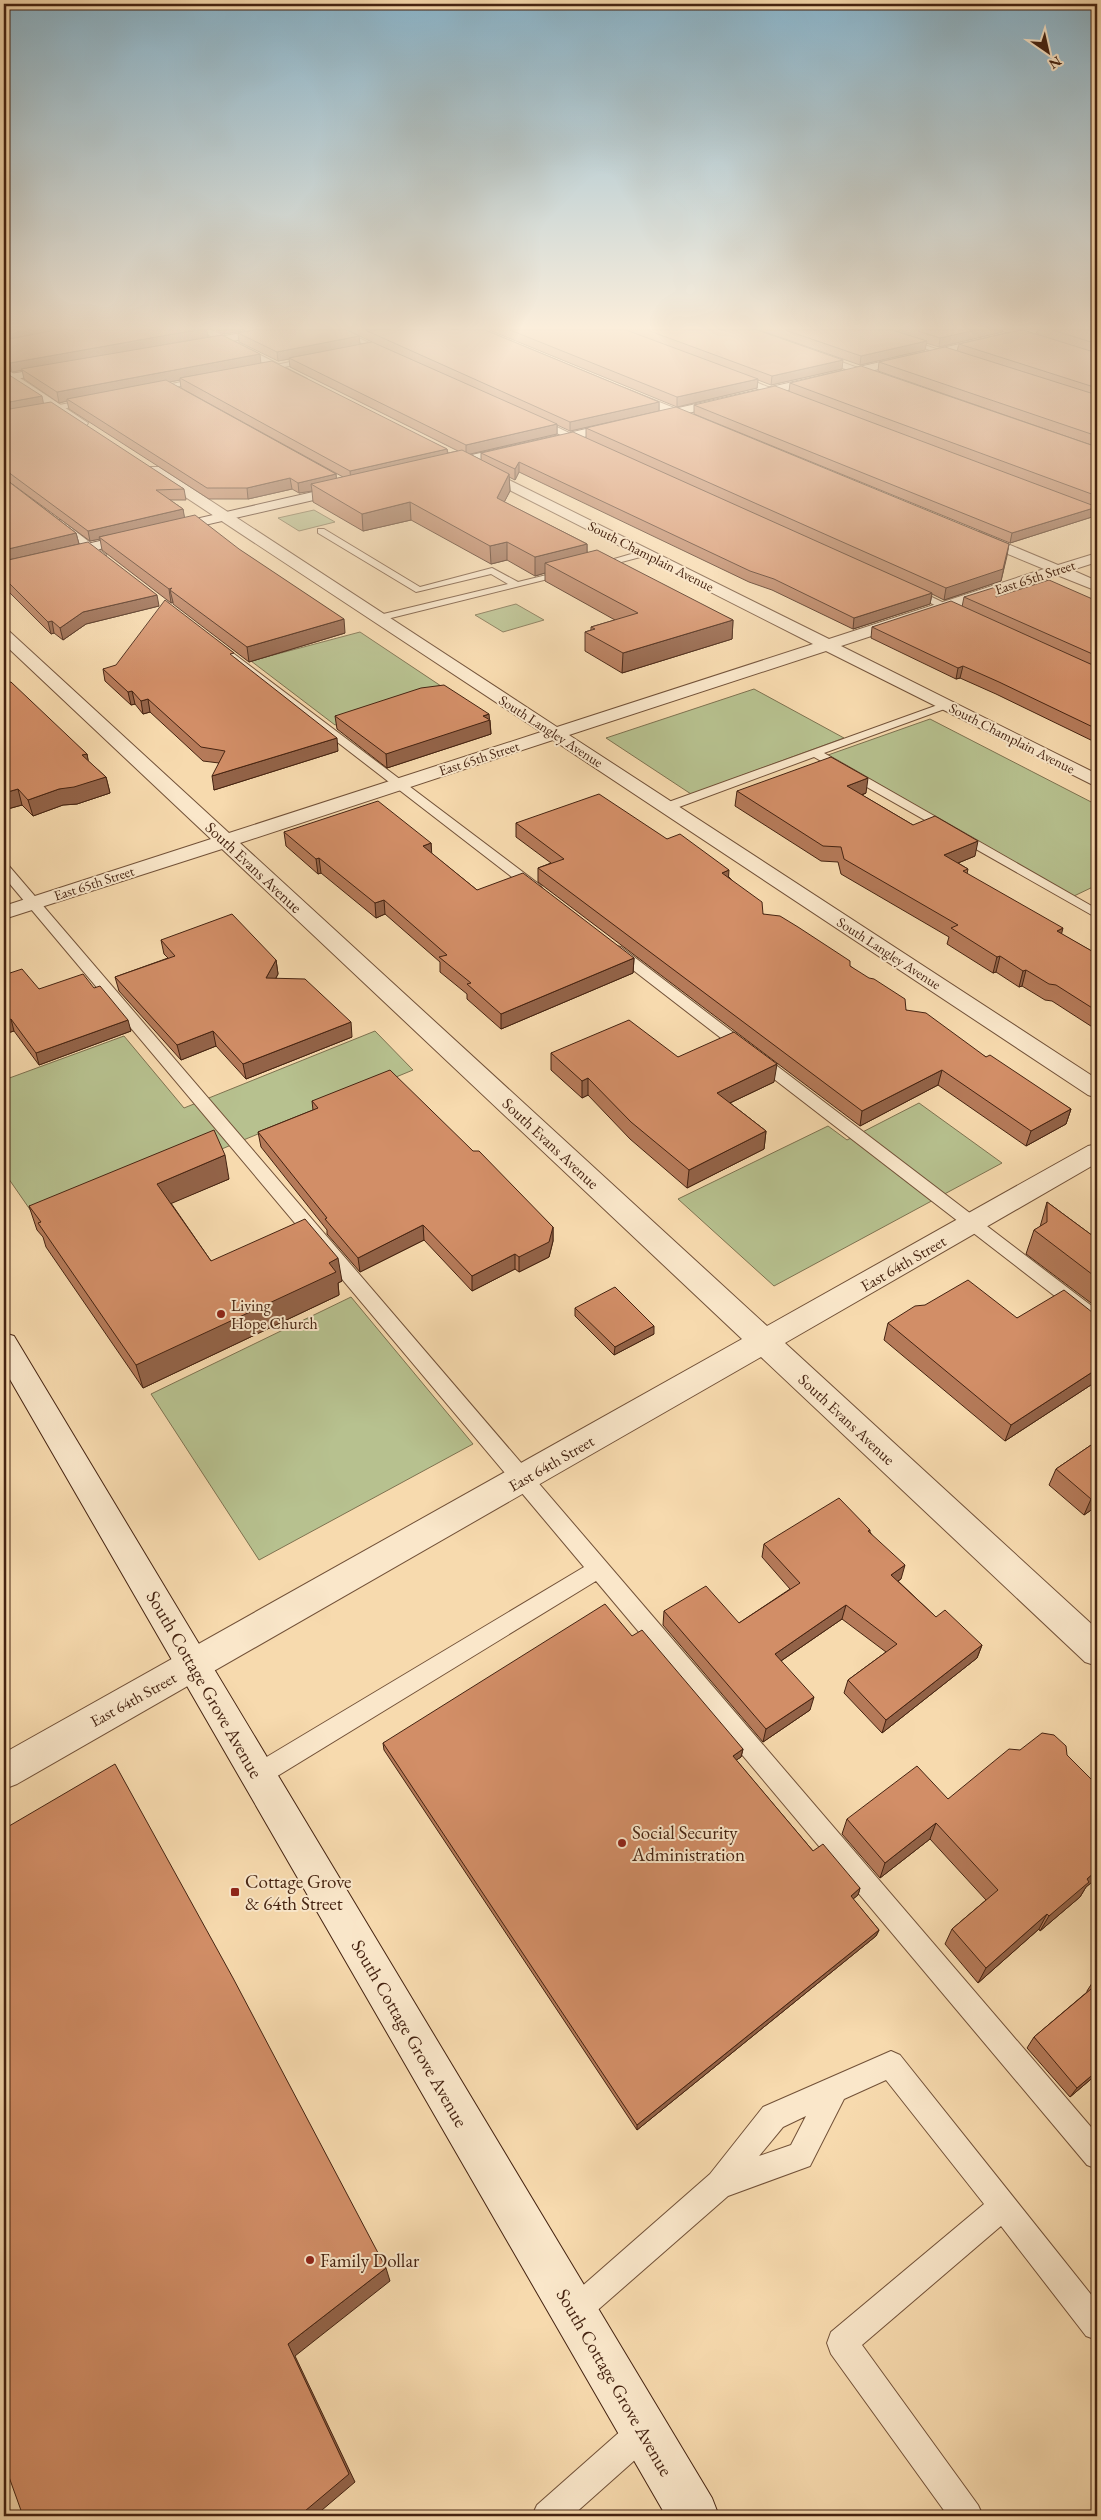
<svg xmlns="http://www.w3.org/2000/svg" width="1101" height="2520" viewBox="0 0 1101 2520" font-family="'EB Garamond',serif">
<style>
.green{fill:#b7c18f;stroke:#7e7250}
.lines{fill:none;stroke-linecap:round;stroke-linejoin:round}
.lane-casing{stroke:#725138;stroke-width:2}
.street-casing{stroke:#725138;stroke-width:2}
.secondary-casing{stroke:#452311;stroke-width:2}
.lane{fill:#fae7ca;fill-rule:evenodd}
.street{fill:#fae7ca;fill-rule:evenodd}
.secondary{fill:#fae7ca;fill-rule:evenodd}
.wall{fill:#b57a59;stroke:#452311;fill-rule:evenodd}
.shaded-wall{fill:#936348;stroke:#452311}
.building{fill:#d28e67;stroke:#452311}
.poi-dot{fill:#8f2418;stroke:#fae7ca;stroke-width:2}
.labels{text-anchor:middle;stroke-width:4;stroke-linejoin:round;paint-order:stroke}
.far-street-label{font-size:14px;fill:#452311;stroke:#fae7ca}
.street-label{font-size:16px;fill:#452311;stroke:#fae7ca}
.poi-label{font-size:16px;fill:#452311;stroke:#fae7ca;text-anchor:start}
.near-street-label{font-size:19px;fill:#452311;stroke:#fae7ca}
.near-poi-label{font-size:19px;fill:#452311;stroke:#fae7ca;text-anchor:start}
</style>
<rect width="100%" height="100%" fill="#f7daae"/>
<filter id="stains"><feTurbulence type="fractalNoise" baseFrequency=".004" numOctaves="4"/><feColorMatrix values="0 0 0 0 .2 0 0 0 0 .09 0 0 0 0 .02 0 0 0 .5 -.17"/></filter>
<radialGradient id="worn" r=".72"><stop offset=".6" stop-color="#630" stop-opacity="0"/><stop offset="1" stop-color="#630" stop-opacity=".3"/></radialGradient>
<path class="green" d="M314 510 335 522 299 531 278 518Z
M516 604 544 620 503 632 475 615Z
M360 632 447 690 335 725 251 661Z
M754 689 844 738 691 794 606 738Z
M930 719 1097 805V885L1074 896 828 755Z
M375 1031 413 1070 40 1224 4 1172V1080L124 1036 184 1108Z
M919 1103 1002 1163 774 1286 678 1199 828 1126 847 1140Z
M351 1297 473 1444 259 1560 151 1394Z"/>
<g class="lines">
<defs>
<path id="lane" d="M333 330H342L390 353 384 354Z
M870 330H880L960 357 954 358Z
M313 357 316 361 257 372 253 370Z
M733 375H739L792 397 785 399 733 379Z
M205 377 208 381 152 391 148 389Z
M92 399H95V403L4 419V415Z
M532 418H538L590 443 583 445 532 422Z
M55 520H61L106 555V559H100L55 524Z
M318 529H324L420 587 492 568 518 582 567 570 572 573 379 621 375 620V616L508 584 491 574 416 592 318 533Z
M645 550 650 553 648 555 595 569 590 566Z
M907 588H913L965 613 956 615 907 592Z
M217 641 540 885 542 888 540 891H530L213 646 212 644Z
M946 702 950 703V707L824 753 1097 909V918L814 757 671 810 667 811 661 807 663 804Z
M4 865 9 866 1097 2134V2169L1087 2165 596 1581 266 1783 258 1786 250 1783 246 1775 250 1767 584 1567 4 877Z
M616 946 621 947 1097 1310V1326L1091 1324 611 953 609 950Z
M891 2051 900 2055 1097 2302V2340L1086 2336 1001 2226 862 2345 978 2505 983 2516H948L831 2354 827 2343 831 2332 984 2204 886 2080 844 2099 810 2166 728 2196 584 2322 574 2327 564 2322 559 2312 564 2302 710 2174 763 2107ZM806 2116 791 2145 759 2156 783 2127Z
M643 2416 654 2421 659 2432 654 2443 572 2516H532L537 2505 632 2421Z"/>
<path id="street" d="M199 330H212L307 379 305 381H297Z
M737 330H753L894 381 892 383H884Z
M1000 330H1017L1097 355V361Z
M4 369 8 370 88 423 86 426H78L4 377Z
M624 388 707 421 709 424 703 428 699 427 620 394 618 392Z
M475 463 829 639 1044 569 969 538 967 535 969 532H979L1058 565 1097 553V562L1072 570 1097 581V591L1057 575 841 646 1097 774V787L826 651 569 735 1097 1079V1098L1088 1095 553 740 240 843 767 1326 1088 1146 1097 1144V1163L785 1343 1097 1629V1666L1085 1662 761 1357 17 1784 4 1789V1753L742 1339 222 849 4 919V906L211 839 4 644V630L10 632 229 833 541 732 149 473 147 470 149 467H159L557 727 813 644 470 470 468 467 470 464Z"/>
<path id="secondary" d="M258 330H282L277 333 192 348 187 345 192 342Z
M1021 330H1040L1035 333 441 470 434 466 441 462Z
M59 366 63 367V371L4 381V375Z
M348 484 353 485 355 488 353 491 4 571V563Z
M4 1333 14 1336 712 2498 719 2516H666L4 1369Z"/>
</defs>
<use href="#lane" class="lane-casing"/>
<use href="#street" class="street-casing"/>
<use href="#secondary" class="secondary-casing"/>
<use href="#lane" class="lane"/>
<use href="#street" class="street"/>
<use href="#secondary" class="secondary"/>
</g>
<path class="wall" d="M4 330 208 337 261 363 447 449 448 453 458 451 290 367 289 359 278 361 239 342 238 333 254 330H485L659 402V411L570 431 557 425V434L470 454 481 460V453L586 438V428L1009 544 1007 556 1001 581 944 600 932 594 930 604 853 629 772 590 749 582 519 472 515 480 509 477 510 491 504 502 587 544V552L733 620 732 639 622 673 585 651V632L591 630V627L615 620 545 581V573L535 576 507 560 491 564 411 520 363 531 313 502 312 491 299 493 292 489 248 499H209L69 409 67 401 59 403 24 379 22 370 12 372 4 367ZM351 332 372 342 360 344 359 336ZM180 380 181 388 343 477 336 479V474L169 382Z
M216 330H247L224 334Z
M489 330H757L842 369 771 385 758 380 757 388 677 407Z
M759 330H1002V332L939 347 926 343 925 350 860 365Z
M1037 330H1097V447L878 371 879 362 957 351 959 344 1037 334Z
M4 373 43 404 184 489 186 500H170L183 509 184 518 345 633 249 662 173 604V602L171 603 102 550 100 539 90 541 4 478Z
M790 383 1097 447V507L1095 516 1010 543 694 414V405L789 391Z
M4 478 76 533 79 544 159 606 86 624 63 640 54 633 51 634 4 587Z
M964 597 1097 601V743L996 694 960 678 956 679 871 638 872 627 962 607Z
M235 658 338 751 214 790 219 763 203 761 150 712 143 714 135 704 131 705 105 681 103 669Z
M4 683 87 754 88 761 106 777 110 793 77 804 63 805 33 816 22 805 4 810Z
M335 716 490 720 491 734 387 768 337 729Z
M737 791 866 793 862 795 913 825 975 856 958 863 968 869 967 874 1061 934 1097 954V1030L1052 1001 1045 1000 1022 986 1019 987 996 972 993 973 947 944 949 937 841 874 838 862 821 861 735 806Z
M516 823 667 839 729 877 763 914 850 966 906 1010 986 1057 1071 1109 1066 1124 1026 1146 938 1085 860 1126 538 882V868L551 863 516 837Z
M284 832 431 843V853L477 890 634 958 633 973 501 1029 467 999V994L440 972V962L385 914 376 918 321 873 318 874 286 846Z
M161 940 276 960 278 974 276 978 352 1037 246 1079 216 1046 181 1060 119 991 115 977 168 958 164 954Z
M4 975 39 989 131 1031 39 1065 14 1031 4 1034Z
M551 1053 678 1057 774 1082 730 1103 766 1131 764 1149 687 1188 630 1139 588 1095 582 1098 551 1070Z
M312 1101 473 1151 553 1227V1241L549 1257 519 1272 515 1269 472 1291 424 1240 360 1272 327 1234V1230L261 1147 258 1132 313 1110Z
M229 1179 171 1203 211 1261 342 1281 338 1283 339 1295 143 1388 46 1247 43 1237 37 1230 29 1206Z
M1047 1202 1097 1239V1299L1091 1303 1026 1254 1034 1230 1040 1227Z
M575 1308 654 1334 614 1355 575 1316Z
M1097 1316V1381L1005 1441 884 1340 888 1323 1017 1318Z
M1097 1441V1506L1084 1515 1049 1485 1056 1469Z
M870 1530V1532L901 1579 898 1581 936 1617 982 1645 977 1658 882 1733 844 1693 848 1680 886 1652 842 1619 781 1661 810 1710 763 1742 663 1625 664 1611 739 1623 790 1589 762 1557 764 1544Z
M632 1636 743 1749 741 1757 736 1760 813 1851 860 1888 858 1895 853 1899 879 1930 876 1936 637 2130 384 1750 383 1743Z
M1067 1755 1097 1785V1878L1086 1887 1080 1897 1040 1931 1039 1929 978 1983 945 1944 952 1929 986 1900 930 1839 880 1878 842 1834 847 1819 948 1799Z
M1097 1978V2074L1070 2097 1027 2048 1034 2037 1087 1992V1991L1094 1980Z"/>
<path class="shaded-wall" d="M15 330H67L4 341V332Z
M196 330H207L208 337 12 372 10 363Z
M224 330H247L224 334Z
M976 330H1002V332L939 347 940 338Z
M359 336 360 345 289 358V359L278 361 277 352Z
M927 341 925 350 860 365 861 356Z
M260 354 261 364 180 378V380L70 401 67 399V401L59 403 57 392Z
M843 360 842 369 771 385 772 376Z
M758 379 757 388 677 407V397Z
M42 396 44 406 4 413V403Z
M659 402V411L570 431V422Z
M557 424V434L466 455V445Z
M447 449 448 459 351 482 350 471Z
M519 462V472L515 480V469Z
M336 474 337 485 311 484 312 491 299 493 298 483Z
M509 474 510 491 497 516V498Z
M290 478 292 489 248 499 247 488Z
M410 502 411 520 363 531 362 514Z
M1097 507 1095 516 1010 543 1012 533Z
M183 509 185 520 99 537 100 539 90 541 88 531Z
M76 533 79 544 4 561V550Z
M507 542V560L491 564 490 546Z
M587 544V563H545V573L535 576V557Z
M1009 544 1001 581 944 600 946 588Z
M172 588 170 590 173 602 171 603 169 589Z
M932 593 930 604 853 629 854 618Z
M157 595 159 606 86 624 63 640 60 628 83 612Z
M344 619 345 633 249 662 247 647Z
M733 620 732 639 622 673 623 653Z
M52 621 54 633 51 634 48 622Z
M963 666 960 678 956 679 958 668Z
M132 691 135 704 131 705 128 692Z
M148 699 150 712 143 714 141 701Z
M489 714 491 734 387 768 386 754Z
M337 738 338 751 214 790 212 776Z
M87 754 90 770 82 755Z
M106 777 110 793 77 804 63 805 33 816 28 800 59 789Z
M868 778 866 793 845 801 847 786Z
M18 789 22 805 4 810V793Z
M978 841 975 856 941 870 944 855Z
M431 843 432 857 423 846Z
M319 858 321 873 318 874 316 859Z
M729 870 728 884 722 873Z
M384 900 385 914 376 918 375 903Z
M1063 928 1059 944 1057 931Z
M1000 956 996 972 993 973 997 957Z
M634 958 633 973 501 1029V1014Z
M276 960 278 974 268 992 266 978Z
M1026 970 1022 986 1019 987 1023 971Z
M11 1019 14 1031 4 1034V1022Z
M128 1020 131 1031 39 1065 36 1053Z
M351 1022 352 1037 246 1079 243 1064Z
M213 1031 216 1046 181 1060 177 1045Z
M777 1064 774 1082 715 1110 717 1093Z
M942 1070 938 1085 860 1126 862 1111Z
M588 1078V1095L582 1098V1081Z
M1071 1109 1066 1124 1026 1146 1031 1131Z
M766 1131 764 1149 687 1188 689 1170Z
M225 1155 229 1179 163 1207 157 1184Z
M423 1225 424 1240 360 1272 358 1258Z
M553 1227V1241L549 1257 519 1272V1257Z
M515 1254V1269L472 1291V1276Z
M338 1258 342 1281 338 1283 339 1295 143 1388 136 1365Z
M1097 1286V1299L1091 1303Z
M654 1326V1334L614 1355 615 1347Z
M1097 1369V1381L1005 1441 1011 1425Z
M1097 1495V1506L1084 1515 1091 1499Z
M905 1565 901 1579 887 1588 891 1575Z
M846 1605 842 1619 772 1667 775 1654Z
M982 1645 977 1658 882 1733 886 1720Z
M814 1697 810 1710 763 1742 766 1729Z
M743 1749 741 1757 732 1763 733 1756Z
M936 1823 930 1839 880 1878 885 1863Z
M1097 1870V1878L1086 1887 1080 1897 1040 1931 1049 1916 1087 1879Z
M860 1888 858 1895 848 1903 851 1896Z
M1047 1914 1039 1929 978 1983 986 1968Z
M879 1930 876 1936 637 2130V2125Z
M1097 2071V2074L1070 2097 1077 2088Z
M386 2268 390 2281 295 2356 355 2482 315 2516H299L288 2344Z"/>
<path class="building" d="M4 330H15L4 332Z
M56 330H196L10 363 4 359V340Z
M254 330H347L359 336 277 352 238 333Z
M365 330H485L659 402 570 422Z
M510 330H626L758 379 677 397Z
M647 330H757L843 360 772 376Z
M785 330H892L927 341 861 356Z
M915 330H976L940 338Z
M1020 330H1023L1097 353V388L959 344Z
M1053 330H1097V344Z
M222 335 260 354 57 392 21 369Z
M372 342 557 424 466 445 289 358Z
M945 347 1097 395V436L879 362Z
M272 361 447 449 350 471 180 378Z
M861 366 1097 447V496L790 383Z
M4 373H6L42 396 4 403Z
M166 380 336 474 298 483 290 478 247 488H207L67 399Z
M775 386 1097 507 1012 533 694 405Z
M51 402 184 489 156 490 183 509 88 531 4 469V410Z
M676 407 1009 544 1003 569 946 588 586 428Z
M573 432 932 593 854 618 774 579 750 571 519 462 515 469 481 453Z
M462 450 509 474 497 498 587 544 535 557 507 542 490 546 410 502 362 514 311 484Z
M4 478 76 533 4 550Z
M195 515 239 549 344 619 247 647 170 590 172 588 169 589 99 537Z
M88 542 157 595 83 612 60 628 52 621 48 622 4 578V561Z
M597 550 733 620 623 653 585 632 595 629 591 627 638 613 545 563Z
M1049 580 1097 601V656L964 597 999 586 996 597Z
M165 600 234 653 230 654 337 738 212 776 225 751 201 747 148 699 141 701 132 691 128 692 103 669 116 665Z
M951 601 1097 667V729L999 682 963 666 958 668 872 627Z
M11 682 87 754 82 755 106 777 74 787 59 789 28 800 18 789 4 793V683Z
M444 685 489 714 483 716 490 720 386 754 335 716 421 688Z
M831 757 868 778 847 786 913 825 935 816 978 841 944 855 968 869 963 871 1063 928 1057 931 1097 954V1011L1056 985 1049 984 1026 970 1023 971 1000 956 997 957 951 928 958 925 844 859 841 847 823 846 737 791Z
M599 794 667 839 680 834 729 870 722 873 762 902 763 914 780 916 798 927 850 961V966L869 978 874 979 905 999 906 1010 926 1013 986 1057 990 1055 1071 1109 1031 1131 942 1070 862 1111 538 868 564 859 516 823Z
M378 801 431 843 423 846 477 890 523 873 634 958 501 1014 467 984 471 983 439 957 447 955 384 900 375 903 319 858 316 859 284 832Z
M232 914 276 960 266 978 305 979 351 1022 243 1064 213 1031 177 1045 115 977 175 956 161 940Z
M22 969 39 989 83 974 94 988 100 986 128 1020 36 1053 11 1019 4 1022V975Z
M629 1020 678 1057 734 1032 777 1064 717 1093 766 1131 689 1170 631 1122 588 1078 582 1081 551 1053Z
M390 1070 473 1151H479L553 1227 549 1242 519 1257 515 1254 472 1276 423 1225 358 1258 325 1219 327 1218 258 1132 318 1108 312 1101Z
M214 1130 225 1155 157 1184 211 1261 305 1219 338 1258 329 1263 336 1272 136 1365 38 1223 41 1222 29 1206Z
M1047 1202 1097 1239V1278L1034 1230 1047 1222Z
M968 1280 1017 1318 1064 1290 1097 1316V1369L1011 1425 888 1323 915 1306 925 1305Z
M615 1287 654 1326 615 1347 575 1308Z
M1097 1441V1495L1091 1499 1056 1469Z
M839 1498 870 1530 868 1531 905 1565 891 1575 936 1617 945 1610 982 1645 886 1720 848 1680 897 1644 846 1605 775 1654 814 1697 766 1729 664 1611 706 1586 739 1623 800 1583 764 1544Z
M605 1604 632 1636 642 1630 743 1749 733 1756 813 1851 823 1844 860 1888 851 1896 879 1930 637 2125 383 1743Z
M1042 1733 1054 1735 1066 1746 1067 1755 1097 1785V1870L1087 1879 1089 1882 1049 1916 1047 1914 986 1968 952 1929 998 1890 936 1823 885 1863 847 1819 917 1766 948 1799 1009 1749 1020 1750Z
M115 1764 233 1978 386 2268 288 2344 349 2474 299 2516H23L4 2463V1829Z
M1097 1978V2071L1077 2088 1034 2037 1097 1984 1094 1980Z"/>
<linearGradient id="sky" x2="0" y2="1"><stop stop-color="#8ab7cf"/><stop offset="0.48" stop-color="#fbeedb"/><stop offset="1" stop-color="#fbeedb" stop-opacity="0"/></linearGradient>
<rect width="1101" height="683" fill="url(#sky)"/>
<g class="poi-dot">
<circle cx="221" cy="1314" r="5"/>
<circle cx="622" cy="1843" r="5"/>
<rect x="230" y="1887" width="10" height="10" rx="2.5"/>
<circle cx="310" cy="2260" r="5"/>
</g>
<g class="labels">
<g class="far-street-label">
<text transform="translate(651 556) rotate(27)" y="5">South Champlain Avenue</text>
<text transform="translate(1035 577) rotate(-18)" y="5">East 65th Street</text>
<text transform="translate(551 731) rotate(33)" y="5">South Langley Avenue</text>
<text transform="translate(1012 738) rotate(27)" y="5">South Champlain Avenue</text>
<text transform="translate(479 758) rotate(-18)" y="5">East 65th Street</text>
<text transform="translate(94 883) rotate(-18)" y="5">East 65th Street</text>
<text transform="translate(889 953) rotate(33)" y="5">South Langley Avenue</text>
</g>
<g class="street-label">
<text transform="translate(254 867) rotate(43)" y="6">South Evans Avenue</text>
<text transform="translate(551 1143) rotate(43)" y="6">South Evans Avenue</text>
<text transform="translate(903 1263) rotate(-30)" y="6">East 64th Street</text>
<text transform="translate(847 1419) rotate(43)" y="6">South Evans Avenue</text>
<text transform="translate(551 1463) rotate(-30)" y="6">East 64th Street</text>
<text transform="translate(133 1699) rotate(-29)" y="6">East 64th Street</text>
</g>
<g class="poi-label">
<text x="231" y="1311">Living<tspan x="231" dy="18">Hope Church</tspan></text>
</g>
<g class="near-street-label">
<text transform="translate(205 1684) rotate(60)" y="7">South Cottage Grove Avenue</text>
<text transform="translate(410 2033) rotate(60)" y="7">South Cottage Grove Avenue</text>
<text transform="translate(615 2382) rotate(60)" y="7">South Cottage Grove Avenue</text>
</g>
<g class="near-poi-label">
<text x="632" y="1839">Social Security<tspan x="632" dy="22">Administration</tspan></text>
<text x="245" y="1888">Cottage Grove<tspan x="245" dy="22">&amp; 64th Street</tspan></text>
<text x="320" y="2267">Family Dollar</text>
</g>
</g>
<rect width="1101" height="2520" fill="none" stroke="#f7daae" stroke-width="20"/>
<rect x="5" y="5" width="1091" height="2510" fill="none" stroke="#452311" stroke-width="2.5"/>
<rect x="10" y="10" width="1081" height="2500" fill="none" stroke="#452311"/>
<g transform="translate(1048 52) rotate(146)" stroke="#fae7ca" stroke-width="4" paint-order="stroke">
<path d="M0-4L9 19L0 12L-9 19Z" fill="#452311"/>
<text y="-8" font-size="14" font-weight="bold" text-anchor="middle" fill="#452311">N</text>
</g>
<rect width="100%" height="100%" filter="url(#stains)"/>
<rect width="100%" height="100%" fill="url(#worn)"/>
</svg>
